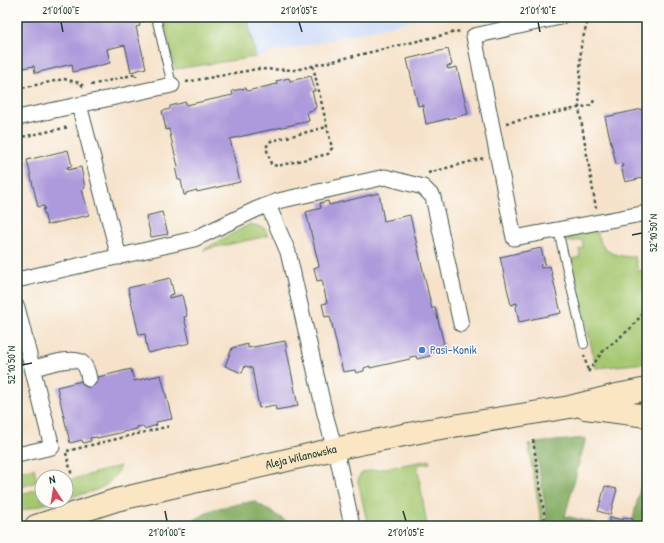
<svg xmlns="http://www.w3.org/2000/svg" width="664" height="543" viewBox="0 0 664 543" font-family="'Patrick Hand',sans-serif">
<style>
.built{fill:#cddbfa}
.green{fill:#a5c770;stroke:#628252}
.forest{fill:#84ac62;stroke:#52744b}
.building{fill:#ad9adc}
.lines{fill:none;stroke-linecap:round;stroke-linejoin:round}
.lane-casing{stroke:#3f564a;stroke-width:10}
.street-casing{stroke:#3f564a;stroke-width:17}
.secondary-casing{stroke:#3f564a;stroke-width:24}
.path{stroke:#3f564a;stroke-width:2.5;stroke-dasharray:3 3;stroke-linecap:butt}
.lane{stroke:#fff;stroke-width:8}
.street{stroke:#fff;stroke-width:15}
.secondary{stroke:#fbe6c4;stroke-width:22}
.ticks{fill:none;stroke:#1f3d34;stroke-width:1.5}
.shop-dot{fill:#3f7fe0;stroke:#fdfcf7;stroke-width:1.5}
.labels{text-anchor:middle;stroke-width:3;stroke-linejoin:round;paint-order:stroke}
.shop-label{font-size:12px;fill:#366cbe;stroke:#fdfcf7;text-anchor:start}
.street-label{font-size:12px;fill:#1f3d34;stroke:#fdfcf7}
.neatline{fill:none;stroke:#1f3d34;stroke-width:1.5}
.ticks-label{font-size:10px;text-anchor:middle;fill:#1f3d34}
</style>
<rect width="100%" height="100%" fill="#fdfcf7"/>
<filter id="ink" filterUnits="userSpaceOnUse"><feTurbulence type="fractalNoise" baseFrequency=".025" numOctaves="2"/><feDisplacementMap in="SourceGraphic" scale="8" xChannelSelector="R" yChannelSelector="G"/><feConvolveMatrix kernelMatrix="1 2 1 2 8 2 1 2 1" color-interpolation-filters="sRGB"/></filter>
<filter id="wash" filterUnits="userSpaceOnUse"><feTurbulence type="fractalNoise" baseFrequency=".012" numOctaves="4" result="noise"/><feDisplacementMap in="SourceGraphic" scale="16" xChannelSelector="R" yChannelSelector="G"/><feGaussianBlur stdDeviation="0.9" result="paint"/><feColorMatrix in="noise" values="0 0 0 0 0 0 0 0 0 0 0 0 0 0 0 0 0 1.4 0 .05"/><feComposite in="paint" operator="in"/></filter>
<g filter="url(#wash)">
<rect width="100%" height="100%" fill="#f6e2ca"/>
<path class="built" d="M247 17H428L256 57Z"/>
<path class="green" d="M163 17H247L256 57 175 69Z
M250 224 264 228 268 236 203 250Z
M595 230C599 234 599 240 602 245 608 255 624 257 635 257L638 271 647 270V363L596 368 572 259 580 257 579 249 583 248 582 240 567 242C569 230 585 231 595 230Z
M528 444H532L545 526H542Z
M429 460 430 463 417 465 427 526H368L358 481 360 475 364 472Z
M120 466C109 492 91 491 66 498V481Z
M34 468 37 482 17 488V472Z
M42 488V501H56L17 512V495Z"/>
<path class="forest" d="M586 438 565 516 607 526H548L535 443Z
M647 459V526H631L633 519Z
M254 501 294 526H183L214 509Z"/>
<g id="blocks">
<path class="building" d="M17 17H138L140 26 136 27 146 68 131 72 125 45 107 49 110 63 73 72 72 64 35 73 34 66 17 69Z
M448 49 452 65 447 66 448 69 457 67 468 114 426 124 423 108H424V105L418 106 407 59Z
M311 76 315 91H312L316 106 315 109 307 112 309 121 230 139 240 182 197 192V190L186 193V195H184L181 180H178L175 167 178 166 174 151 169 129 166 130 162 111 170 109V106L186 102V105L233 95 232 91 246 88 247 91 277 84 276 81 289 78 290 81Z
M647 108V124H645L647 127V177L625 182 621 166H623L622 163 616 164 605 117Z
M68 150 72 166 67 167 68 170 81 167 85 188 82 189 89 215 47 225 43 209H45L44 206 38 207 27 160Z
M379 193 384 221 410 215 432 309 435 307 445 349 430 353V356L417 359 416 356 410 357V359L370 368V366L364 368V371L356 373 355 370 343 372 330 316 325 317 322 304 327 303 322 280 317 281 314 268 319 266 306 212 321 208 320 203 328 201 329 205Z
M162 212 168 234 151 237 146 216Z
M541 248 545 264 540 265 541 268 550 266 561 313 519 322 516 307 517 306V303L511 305 500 257Z
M170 278 174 294 169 295V298L182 295 187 316 184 317 190 343 148 353 145 337H146L145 334 139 335 128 288Z
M285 341 298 406 276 410 275 405 259 408 252 368 245 366 242 373 225 366 232 348 248 344V348Z
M131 369 134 381 161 375 172 419 156 422 157 425 144 429 143 426 137 427V429L97 438V437L90 438 91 441 83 443 82 440 70 443 57 387Z
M605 486 617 489 610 515 598 511Z
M610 517 623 520 624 517 633 519 631 526H608Z"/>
</g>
</g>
<g filter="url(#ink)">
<use href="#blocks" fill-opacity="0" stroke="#3f564a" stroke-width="1"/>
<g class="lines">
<defs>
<path id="lane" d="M156 17 172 85
M558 230 584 344"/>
<path id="street" d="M560 17 474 36 514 238 647 213
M79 105 119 257
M17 118 172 85
M268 205 288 252 325 414 339 464 352 526
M17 280 194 239 257 209 278 201 385 177 423 187 433 197 461 324
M17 307 52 447 17 455
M33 368C44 366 71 356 81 362 86 365 88 373 89 379"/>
<g id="secondary">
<path d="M585 408 617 412 647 416"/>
<path id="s1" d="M36 526 116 500 334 449 429 430 570 407 617 395 647 389"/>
</g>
</defs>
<use href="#lane" class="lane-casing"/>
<use href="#street" class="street-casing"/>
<use href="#secondary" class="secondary-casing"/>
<path class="path" d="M584 17 587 24 581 45 579 108 596 208
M313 66 332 148 328 154 277 166 271 164 266 147 271 141 327 127
M186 82 257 69 295 70 460 31
M91 85 136 74V77
M17 89 64 79 80 83 83 86H86
M506 123 592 105 594 100
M17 138 69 127
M428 173 484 158
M584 355 588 371
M588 372 603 351 631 328 647 308
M533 440 546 526
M67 451 170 426
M66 453 72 476"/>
<use href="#lane" class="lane"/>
<use href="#street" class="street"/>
<use href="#secondary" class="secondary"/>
</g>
</g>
<path class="ticks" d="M61 22 63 32M299 22 302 32M538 22 540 32M632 235 642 233M22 365 32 363M165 511 167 521M403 511 406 521"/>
<circle class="shop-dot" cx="422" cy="350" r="4"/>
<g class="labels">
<g class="shop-label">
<text x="430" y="354">Pasi-Konik</text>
</g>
<g class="street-label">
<text dy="4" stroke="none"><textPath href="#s1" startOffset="274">Aleja Wilanowska</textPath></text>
</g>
</g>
<rect width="664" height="543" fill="none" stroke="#fdfcf7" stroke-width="44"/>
<g transform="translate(54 489) rotate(348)"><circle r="19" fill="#fdfcf7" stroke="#a4b0a9"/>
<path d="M0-3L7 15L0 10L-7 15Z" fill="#d1495b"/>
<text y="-6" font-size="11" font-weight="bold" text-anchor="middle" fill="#1f3d34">N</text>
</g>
<rect x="22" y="22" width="620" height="499" class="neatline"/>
<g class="ticks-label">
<text x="61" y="14">21°01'00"E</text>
<text x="299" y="14">21°01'05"E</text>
<text x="538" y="14">21°01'10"E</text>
<text transform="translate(653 233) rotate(-90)" y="4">52°10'50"N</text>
<text transform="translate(11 365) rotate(-90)" y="4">52°10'50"N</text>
<text x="167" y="536">21°01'00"E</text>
<text x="406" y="536">21°01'05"E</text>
</g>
</svg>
